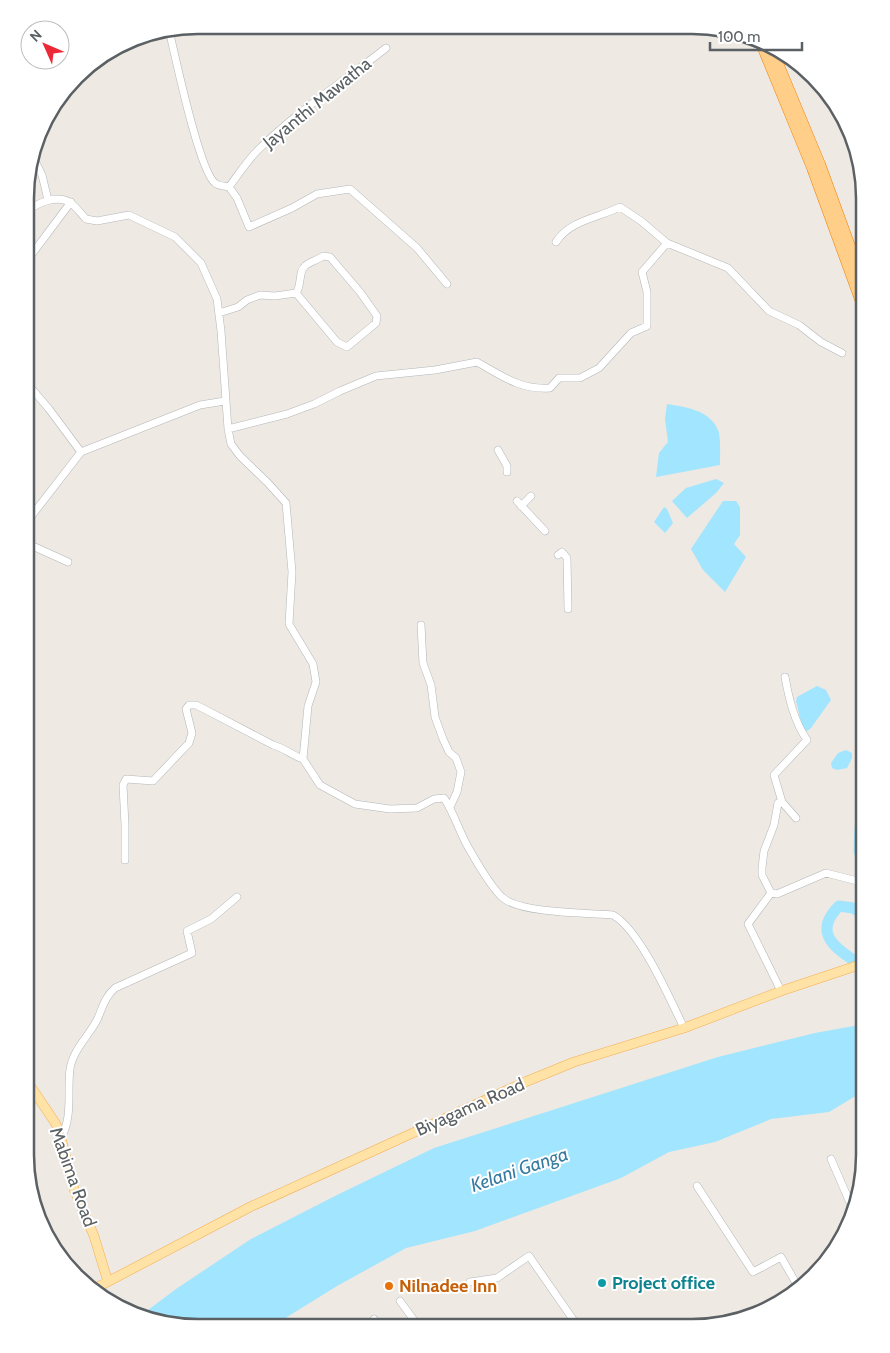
<svg xmlns="http://www.w3.org/2000/svg" width="890" height="1353" viewBox="0 0 890 1353" font-family="Cabin,sans-serif">
<style>
.water{fill:#a1e5ff}
.lines{fill:none;stroke-linecap:round;stroke-linejoin:round}
.river{stroke:#a1e5ff;stroke-width:11}
.minor-casing{stroke:#b3b6ba;stroke-width:8}
.major-casing{stroke:#f5ae54;stroke-width:10}
.highway-casing{stroke:#f07f00;stroke-width:11}
.minor{stroke:#fff;stroke-width:7}
.major{stroke:#ffe3a6;stroke-width:9}
.highway{stroke:#ffce88;stroke-width:10}
.culture-dot{fill:#0f9aa8;stroke:#fff;stroke-width:2}
.food-dot{fill:#e8710a;stroke:#fff;stroke-width:2}
.labels{text-anchor:middle;stroke-width:4;stroke-linejoin:round;paint-order:stroke}
.street-label{font-size:18px;fill:#5a6063;stroke:#fff}
.culture-label{font-size:18px;font-weight:bold;fill:#0d838f;stroke:#fff;text-anchor:start}
.food-label{font-size:18px;font-weight:bold;fill:#c56008;stroke:#fff;text-anchor:start}
.water-label{font-size:19px;font-style:italic;fill:#377ba1;stroke:#fff}
.rim{fill:none;stroke:#5a6063;stroke-width:2.5}
</style>
<rect width="100%" height="100%" fill="#eee9e2"/>
<path class="water" d="M667 404C685 407 710 410 718 430 721 437 720 456 720 465L656 477 659 453 668 442 665 419Z
M716 479 724 483 716 493 687 518 672 501 686 488Z
M723 501H736L740 507V535L734 544 746 557 725 592 703 570 691 549Z
M664 507 667 509 673 523 665 533 654 522Z
M817 686 826 690 831 700 811 728 807 731 804 730C800 721 799 711 796 701L797 697Z
M846 750 852 753V758L847 768 837 770 832 768 831 763 838 753Z
M865 1024V1093L859 1094 829 1112 771 1119 715 1142 669 1152 621 1178 475 1231 406 1248 337 1286 271 1327H176L144 1313 176 1289 251 1239 335 1196 434 1148 718 1057 815 1033Z"/>
<g class="lines">
<path class="river" d="M865 852 859 851 860 827 865 810
M865 968C841 951 809 936 839 906L853 908 865 916"/>
<defs>
<path id="minor" d="M169 30C175 55 199 171 215 183 218 186 225 186 229 187 238 175 247 161 257 151 296 112 343 82 386 48
M35 151 36 163 42 175 48 200
M229 187 237 198 249 227 292 208 317 194 350 189 417 248 447 284
M26 212C37 203 59 193 72 204 77 208 81 214 86 219L97 221 129 215 175 237 201 263 217 299 221 331 228 429 231 444 240 456 268 483 286 503 292 572 289 624 313 664 316 682 308 706 303 759 320 785 355 804 390 809 417 808 434 799 444 798C454 813 459 831 468 847 476 861 491 888 503 898 521 913 587 913 613 915 640 930 670 999 684 1028
M556 242C570 220 598 218 620 207L641 221 667 243
M323 256 330 257 360 292 377 316 376 323 347 347 337 342 296 293C302 286 298 272 305 266 309 262 318 260 323 256Z
M26 262 71 202
M219 313 238 307 247 300 260 295 275 296 296 293
M26 382 49 409 81 452
M228 429 287 414 314 404 340 391 376 376 435 370 477 362C502 376 520 390 550 388L559 378H580L599 368 631 333 647 326V292L642 272 667 243 728 268 769 311 799 325 821 342 842 353
M498 450 507 466V472
M517 501 545 531
M521 506 531 496
M26 523 81 452 200 405 225 401
M26 543 68 562
M558 555 562 552 567 558 568 609
M421 625 423 663 431 685 435 717 443 739 449 752 456 758 461 772 457 792 450 807
M782 802 774 775 807 740C794 721 789 699 785 677
M125 860V825L123 785 126 779 153 781 189 743 192 733 186 709 189 705H196L208 711 273 745C284 748 292 755 303 759
M771 893 762 875V868L764 851 774 825 778 803 782 802 796 818
M771 893 748 924 781 991
M771 893 777 894 826 873 865 883
M61 1138C73 1116 67 1093 70 1069 73 1049 90 1035 98 1018 103 1006 105 997 115 988L192 953 187 931 211 919 237 897
M831 1159 851 1205
M697 1186 753 1272 781 1257 800 1290
M470 1282 497 1278 529 1256 579 1328
M400 1301 419 1327
M374 1319 380 1327
M505 1327 506 1325"/>
<path id="major" d="M25 1078 56 1124 61 1138 74 1189 94 1236 108 1282
M92 1290 250 1207 525 1082 574 1062 684 1028 781 991 865 963"/>
<path id="highway" d="M762 46 812 168 865 313
M773 51 820 164 865 287"/>
</defs>
<use href="#minor" class="minor-casing"/>
<use href="#major" class="major-casing"/>
<use href="#highway" class="highway-casing"/>
<use href="#minor" class="minor"/>
<use href="#major" class="major"/>
<use href="#highway" class="highway"/>
</g>
<circle class="culture-dot" cx="602" cy="1283" r="5"/>
<circle class="food-dot" cx="389" cy="1286" r="5"/>
<g class="labels">
<g class="street-label">
<text transform="translate(317 103) rotate(-39)" y="6">Jayanthi Mawatha</text>
<text transform="translate(470 1107) rotate(-24)" y="6">Biyagama Road</text>
<text transform="translate(73 1177) rotate(70)" y="6">Mabima Road</text>
</g>
<g class="culture-label">
<text x="612" y="1289">Project office</text>
</g>
<g class="food-label">
<text x="399" y="1292">Nilnadee Inn</text>
</g>
<g class="water-label">
<text transform="translate(519 1169) rotate(-19)" y="7">Kelani Ganga</text>
</g>
</g>
<path d="M0 0H890V1353H0ZM198 34H692A164 164 0 0 1 856 198V1155A164 164 0 0 1 692 1319H198A164 164 0 0 1 34 1155V198A164 164 0 0 1 198 34Z" fill="#fff" fill-rule="evenodd"/>
<path class="rim" d="M198 34H692A164 164 0 0 1 856 198V1155A164 164 0 0 1 692 1319H198A164 164 0 0 1 34 1155V198A164 164 0 0 1 198 34Z"/>
<g transform="translate(45 45) rotate(315)"><circle r="24" fill="#ffffff" stroke="#bdbfc1"/>
<path d="M0-4L9 19L0 12L-9 19Z" fill="#ed2938"/>
<text y="-8" font-size="14" font-weight="bold" text-anchor="middle" fill="#5a6063">N</text>
</g>
<path d="M710 42v8h92v-8" fill="none" stroke="#5a6063" stroke-width="2.5"/>
<text x="718" y="42" font-size="15" fill="#5a6063" stroke="#ffffff" stroke-width="4" paint-order="stroke">100 m</text>
</svg>
